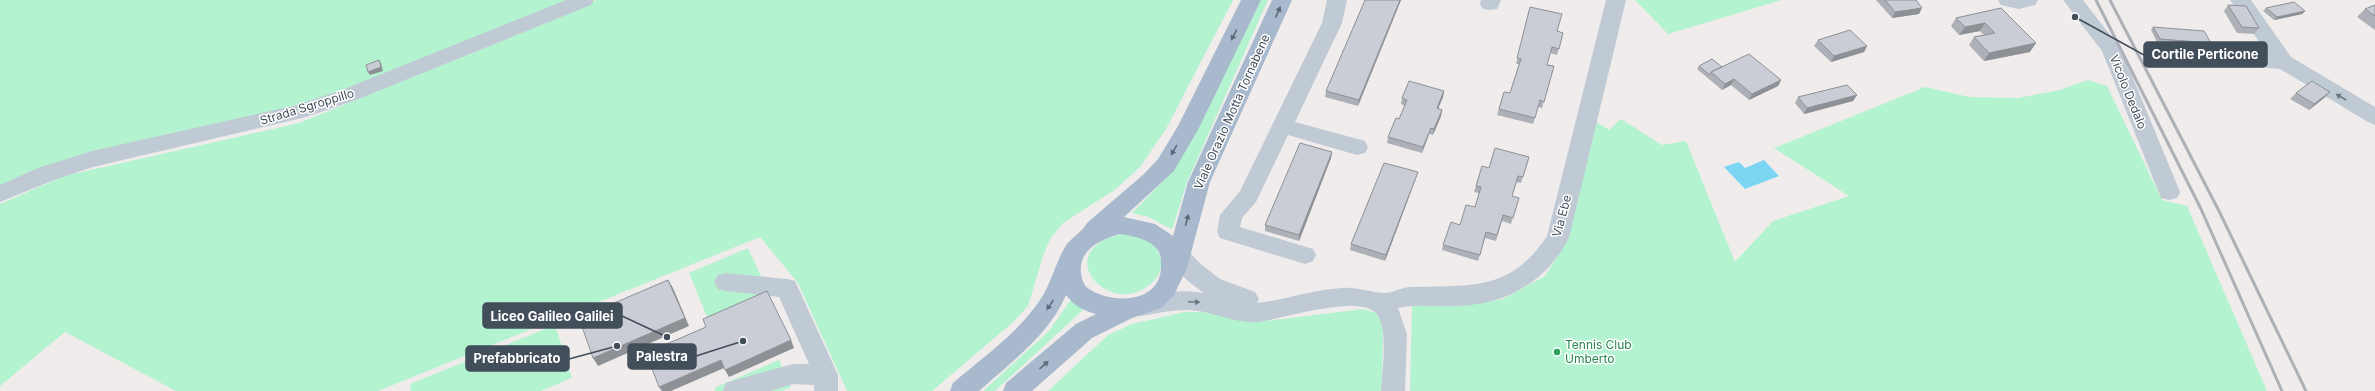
<svg xmlns="http://www.w3.org/2000/svg" width="2375" height="391" viewBox="0 0 2375 391" font-family="Inter,sans-serif">
<style>
.green{fill:#b4f3d0}
.water{fill:#7dd5f4}
.lines{fill:none;stroke-linecap:round;stroke-linejoin:round}
.minor{fill:#c0cad5;fill-rule:evenodd}
.major{fill:#a8b9ce;fill-rule:evenodd}
.rail{stroke:#adb1b7;stroke-width:3}
.wall{fill:#aeb0b7}
.shaded-wall{fill:#8d9095}
.building{fill:#cacdd5;stroke:#8d9095}
.oneway{fill:#5c6978}
.oneway2{fill:#6f7986}
.leisure-dot{fill:#2e9e5b;stroke:#fff;stroke-width:1.5}
.labels{text-anchor:middle;stroke-width:3;stroke-linejoin:round;paint-order:stroke}
.street-label{font-size:12px;fill:#434e5b;stroke:#fff}
.leisure-label{font-size:12px;fill:#27864d;stroke:#fff;text-anchor:start}
.leader{fill:none;stroke:#434e5b;stroke-width:1.5}
.callout-dot{fill:#434e5b;stroke:#fff;stroke-width:1.5}
.callout{fill:#434e5b;stroke:#434e5b;stroke-width:1.5}
.callout-label{font-size:13px;text-anchor:middle;font-weight:bold;fill:#fff}
</style>
<rect width="100%" height="100%" fill="#efeceb"/>
<path class="green" d="M0 0H568L350 88 256 118 0 187Z
M596 0H1233L1166 129 1140 167 1116 189 1063 223 1050 239 1043 256 1028 306 1012 323 932 391H847L798 283 760 237 378 391H176L65 332 0 386V204L64 176 299 123 541 25Z
M1260 0H1268L1187 182 1173 227 1171 229 1149 217 1132 213 1174 170Z
M1635 0H1782L1668 34Z
M2088 80 2107 86 2162 200 2187 206 2267 391H1410L1412 305 1462 306 1503 299 1545 276 1562 249 1595 121 1609 130 1621 119 1662 145 1686 141 1735 262 1773 221 1849 196 1774 148 1925 87 1969 97 2018 98 2060 90Z
M1122 234C1130 235 1138 235 1146 239 1159 246 1167 265 1156 278 1116 327 1044 251 1122 234Z
M748 248 769 293 708 319 689 273Z
M1073 300 1084 309 995 391H983L1049 331 1070 301Z
M1364 309 1376 313 1383 324 1382 391H1048L1108 335 1132 324 1185 312H1201L1266 321Z
M555 325 572 378 541 391H411L410 384Z
M779 360 791 387 782 391H716L714 388Z"/>
<path class="water" d="M1764 160 1779 176 1745 189 1724 167 1739 162 1745 168Z"/>
<g class="lines">
<path class="minor" d="M566 0H594L591 5 356 100 306 117 93 167 54 180 0 202V185L38 168 92 151 297 105 342 90Z
M1327 0H1347L1342 23 1295 122 1365 141 1368 147 1365 153 1357 155 1288 135 1256 202 1242 218 1240 227 1313 249 1316 255 1313 261 1305 264 1220 238 1217 232 1220 215 1240 191 1322 23Z
M1481 0H1501L1497 9 1490 10 1483 9 1480 4Z
M1606 0H1626L1569 238C1546 282 1506 305 1457 306 1437 307 1417 304 1398 308L1407 334 1405 391H1381C1382 373 1389 327 1376 313 1359 295 1287 317 1264 321 1241 326 1220 314 1198 311 1180 308 1160 313 1141 316L1133 313 1129 306 1133 299C1155 292 1181 289 1204 293 1187 281 1165 263 1156 244L1159 238 1167 235 1175 238 1202 265 1220 279 1255 292 1259 299 1257 303C1286 300 1314 289 1343 288 1357 287 1369 292 1382 293 1391 294 1402 287 1411 287 1471 285 1510 292 1547 236Z
M1998 0H2038L2035 5 2019 9 2001 5Z
M2063 0H2083L2121 49 2180 192 2177 198 2169 200 2161 198 2102 51Z
M2230 0H2251L2291 57 2375 107V125L2368 122 2280 69 2155 56 2152 51 2155 46 2162 44 2267 53Z
M726 273 787 279 795 281 838 375V391H814V385L793 384 771 391H723L726 383 735 380 793 364H809L779 297 726 291 718 289 714 282 718 275Z"/>
<path class="major" d="M1241 0H1261L1199 128 1174 171 1124 217 1155 224 1173 236 1188 182 1272 0H1292L1210 182 1187 268 1174 295 1161 308 1132 318 1092 338 1032 391H1003L1006 383 1076 324 1096 314C1084 311 1073 305 1066 295 1049 335 1011 362 979 391H950L953 383C982 358 1018 333 1040 300 1051 284 1055 264 1065 247 1071 237 1082 233 1087 223L1144 174 1158 159 1178 126ZM1120 234C1132 236 1147 238 1156 248 1161 253 1161 259 1161 265 1162 303 1113 305 1089 289 1083 285 1082 279 1081 273 1078 250 1101 239 1120 234Z"/>
<path class="rail" d="M2096 0 2201 209 2282 391
M2110 0 2219 211 2306 391"/>
</g>
<path class="wall" d="M1365 0H1401L1358 106 1325 97 1326 91Z
M1876 0H1916L1919 14 1892 18Z
M2228 5 2259 28 2254 34 2237 33 2224 11Z
M2375 5V30L2357 17 2365 9Z
M1530 7 1557 31 1563 33 1557 55 1550 53 1547 65 1554 66 1542 108 1538 107 1533 124 1497 115 1504 92 1510 93 1519 64H1516Z
M2001 8 2030 52 1984 61 1969 45 1974 37 1984 35 1980 31 1959 35 1951 26 1956 18Z
M2266 8 2305 11 2302 14 2274 20 2263 11Z
M2153 27 2211 43 2208 46 2157 42 2151 30Z
M1818 40 1867 46 1864 52 1831 62 1814 46Z
M1699 66 1722 67 1781 80 1778 86 1749 100 1731 85 1722 90 1697 69Z
M1444 91 1443 97 1438 108 1442 110 1441 116 1433 135 1429 134 1422 153 1387 143 1388 137 1399 119 1405 106 1401 104 1402 98Z
M2330 92 2324 98 2309 110 2290 99 2296 93Z
M1857 95 1853 101 1804 114 1795 103 1798 97Z
M1332 152 1331 158 1299 241 1265 231V225Z
M1529 157 1521 183 1516 182 1512 196 1519 198 1511 224 1502 221 1496 241 1485 238 1478 261 1442 250 1443 245 1475 207 1479 193 1474 192 1482 166 1489 168Z
M1416 178 1385 261 1350 250 1351 244Z"/>
<path class="shaded-wall" d="M1400 0H1401L1358 106 1359 100Z
M1922 8 1919 14 1892 18 1895 12Z
M2305 11 2302 14 2274 20 2277 17Z
M1985 23 1980 31 1959 35 1965 27Z
M2036 43 2030 52 1984 61 1989 53Z
M1867 46 1864 52 1831 62 1834 56Z
M379 60 381 63 383 71 370 75 368 72Z
M1734 79 1731 85 1722 90 1725 84Z
M1781 80 1778 86 1749 100 1752 94Z
M1444 91 1443 97 1436 114 1437 108Z
M2330 92 2324 98 2309 110 2314 104Z
M1857 95 1853 101 1804 114 1807 108Z
M1442 110 1441 116 1433 135 1434 129Z
M1431 128 1429 134 1422 153 1423 147Z
M1332 152 1331 158 1299 241V235Z
M1418 172 1416 178 1385 261 1386 255Z
M668 280 673 288 689 326 598 366 593 358Z
M791 340 794 348 729 377 725 370Z
M721 360 724 368 671 391H662L659 387Z"/>
<path class="building" d="M1365 0H1400L1359 100 1326 91Z
M1885 0H1916L1922 8 1895 12Z
M2294 2 2305 11 2277 17 2266 8Z
M2228 5 2246 6 2259 28 2242 27Z
M2375 5V16L2365 9Z
M1530 7 1562 14 1557 31 1563 33 1559 49 1552 47 1547 65 1554 66 1544 102 1540 100 1535 118 1499 109 1504 92 1510 93 1521 59 1517 58Z
M2001 8 2036 43 1989 53 1974 37 1995 33 1985 23 1965 27 1956 18Z
M2153 27 2204 31 2211 43 2160 39Z
M1850 30 1867 46 1834 56 1818 40Z
M1749 54 1781 80 1752 94 1734 79 1725 84 1711 72Z
M1712 59 1722 67 1711 72 1710 75 1699 66Z
M379 60 381 67 368 72 366 65Z
M1409 81 1444 91 1437 108 1442 110 1434 129 1431 128 1423 147 1388 137 1396 118 1399 119 1407 100 1402 98Z
M2312 81 2330 92 2314 104 2296 93Z
M1847 85 1857 95 1807 108 1798 97Z
M1300 143 1332 152 1299 235 1265 225Z
M1495 148 1529 157 1523 177 1518 176 1512 196 1519 198 1513 218 1503 215 1497 235 1486 232 1480 255 1443 245 1451 222 1460 225 1466 205 1475 207 1481 187 1476 186 1482 166 1489 168Z
M1384 163 1418 172 1386 255 1351 244Z
M668 280 685 318 593 358 579 318Z
M767 291 791 340 725 370 721 360 659 387 646 353 706 327 703 319Z"/>
<defs><path id="oneway-solid" d="M-6-.8H1V-3.2L6.5 0L1 3.2V.8H-6Z"/></defs>
<g class="oneway">
<use href="#oneway-solid" transform="translate(1278 12) rotate(-66)"/>
<use href="#oneway-solid" transform="translate(1234 35) rotate(117)"/>
<use href="#oneway-solid" transform="translate(1174 150) rotate(120)"/>
<use href="#oneway-solid" transform="translate(1187 220) rotate(-75)"/>
<use href="#oneway-solid" transform="translate(1050 305) rotate(124)"/>
<use href="#oneway-solid" transform="translate(1044 365) rotate(-42)"/>
</g>
<g class="oneway2">
<use href="#oneway-solid" transform="translate(2341 97) rotate(-150)"/>
<use href="#oneway-solid" transform="translate(1194 302) rotate(3)"/>
</g>
<circle class="leisure-dot" cx="1557" cy="352" r="4"/>
<g class="labels">
<g class="street-label">
<text transform="translate(2128 92) rotate(68)" y="4">Vicolo Dedalo</text>
<text transform="translate(307 107) rotate(-17)" y="4">Strada Sgroppillo</text>
<text transform="translate(1232 112) rotate(-66)" y="4">Viale Orazio Motta Tornabene</text>
<text transform="translate(1562 216) rotate(-75)" y="4">Via Ebe</text>
</g>
<g class="leisure-label">
<text x="1565" y="349">Tennis Club<tspan x="1565" dy="14">Umberto</tspan></text>
</g>
</g>
<path class="leader" d="M2075 17L2144 55M667 337L622 316M743 341L696 356M617 346L569 359"/>
<g class="callout-dot">
<circle cx="2075" cy="17" r="4"/>
<circle cx="667" cy="337" r="4"/>
<circle cx="743" cy="341" r="4"/>
<circle cx="617" cy="346" r="4"/>
</g>
<g class="callout">
<rect x="2144" y="42" width="123" height="25" rx="4"/>
<rect x="483" y="303" width="139" height="25" rx="4"/>
<rect x="628" y="344" width="68" height="25" rx="4"/>
<rect x="466" y="346" width="103" height="25" rx="4"/>
</g>
<g class="callout-label">
<text x="2205" y="59">Cortile Perticone</text>
<text x="552" y="321">Liceo Galileo Galilei</text>
<text x="662" y="361">Palestra</text>
<text x="517" y="363">Prefabbricato</text>
</g>
</svg>
